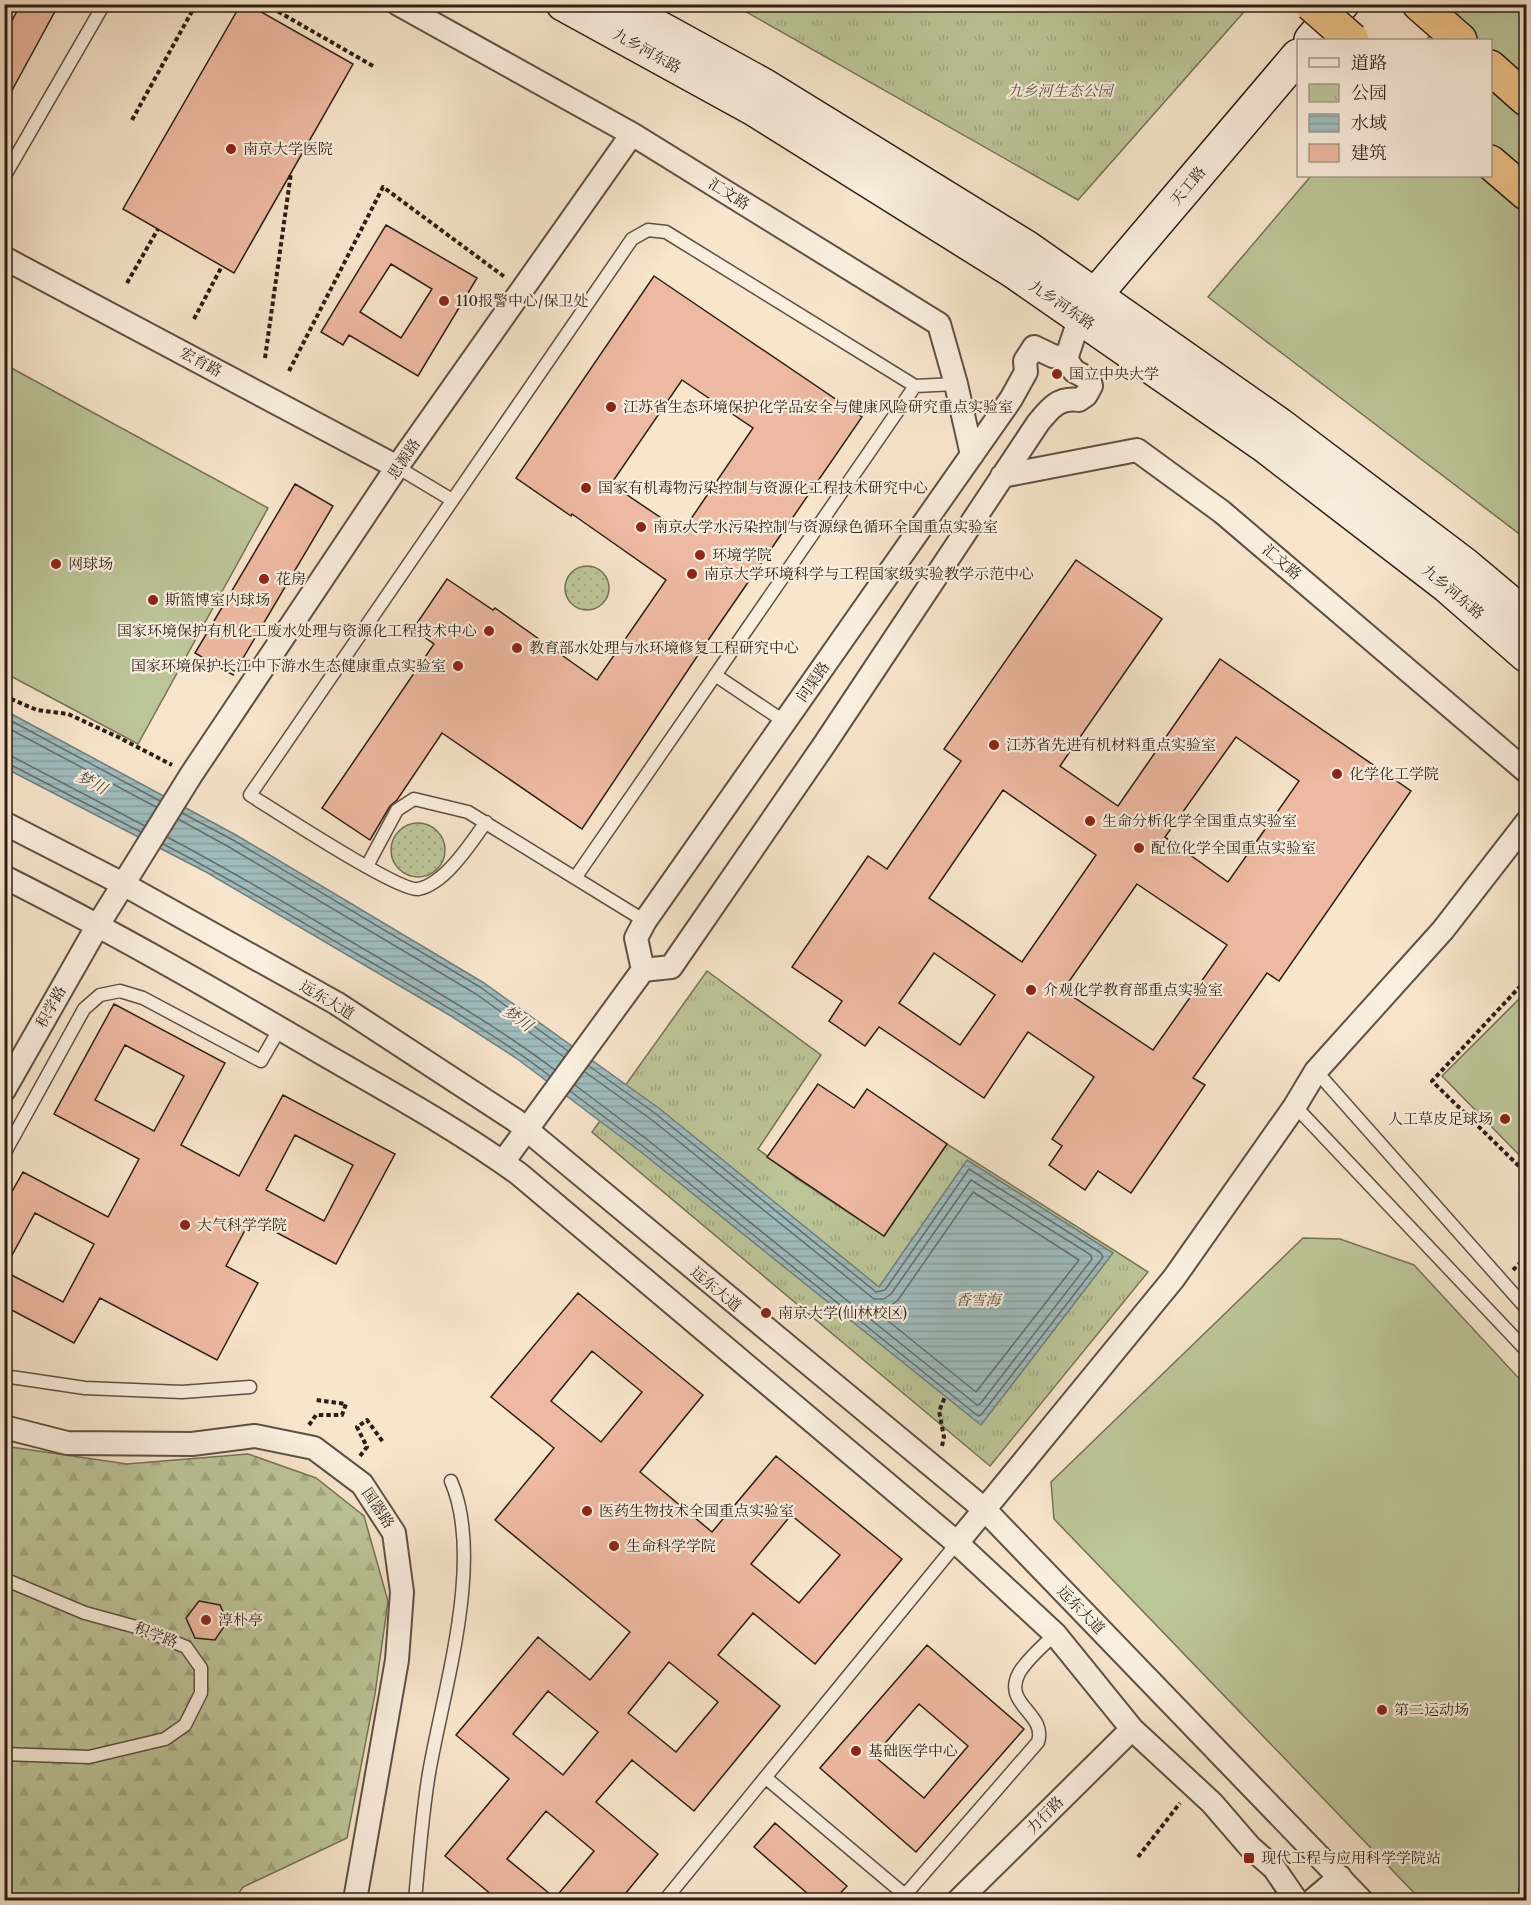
<svg xmlns="http://www.w3.org/2000/svg" width="1531" height="1905" viewBox="0 0 1531 1905" font-family="'Libre Caslon Text','Noto Serif SC',serif">
<style>
.grass{fill:#bcc598;stroke:#747257;stroke-width:1.5}
.forest{fill:url(#forest-firs);stroke:#747257;stroke-width:1.5}
.park{fill:url(#park-tufts);stroke:#747257;stroke-width:1.5}
.garden{fill:url(#garden-dots);stroke:#747257;stroke-width:1.5}
.water{fill:url(#water-rules);stroke:#717e7b;stroke-width:1.5}
.lines{fill:none;stroke-linecap:round;stroke-linejoin:round}
.shore{stroke:#666e6a;stroke-width:1.5}
.building{fill:#eeb9a2;stroke:#2c1f16;stroke-width:1.5;fill-rule:evenodd}
.lane-casing{stroke:#5f5044;stroke-width:15}
.street-casing{stroke:#5f5044;stroke-width:26}
.secondary-casing{stroke:#2c1f16;stroke-width:36}
.highway-casing{stroke:#2c1f16;stroke-width:36}
.path{stroke:#2c1f16;stroke-width:4;stroke-dasharray:4.5 3;stroke-linecap:butt}
.lane{stroke:#faeede;stroke-width:12}
.street{stroke:#faeede;stroke-width:22}
.secondary{stroke:#faeede;stroke-width:33}
.highway{stroke:#ecc286;stroke-width:33}
.highway-bridge-casing{stroke:#2c1f16;stroke-width:36;stroke-linecap:butt}
.highway-bridge{stroke:#ecc286;stroke-width:33}
.poi-dot{fill:#8f2418;stroke:#faeede;stroke-width:2}
.labels{text-anchor:middle;stroke-width:4.5;stroke-linejoin:round;paint-order:stroke}
.street-label{font-size:15px;fill:#2c1f16;stroke:#faeede}
.park-label{font-size:15px;font-style:italic;fill:#57513d;stroke:#faeede}
.poi-label{font-size:15px;fill:#2c1f16;stroke:#faeede;text-anchor:start}
.water-label{font-size:16px;font-style:italic;fill:#4e4e49;stroke:#faeede}
</style>
<defs>
<pattern id="forest-firs" width="22" height="20" patternUnits="userSpaceOnUse" patternTransform="scale(1.5)"><rect width="22" height="20" fill="#bcc598"/><path d="M5 1l3.5 6h-7zM16 11l3.5 6h-7z" fill="#a2a982"/></pattern>
<pattern id="park-tufts" width="24" height="20" patternUnits="userSpaceOnUse" patternTransform="scale(1.5)"><rect width="24" height="20" fill="#bcc598"/><path d="M3 7l-1-3M5 7V3M7 7l1-3M15 17l-1-3M17 17v-4M19 17l1-3" fill="none" stroke="#a2a982"/></pattern>
<pattern id="garden-dots" width="8" height="8" patternUnits="userSpaceOnUse" patternTransform="scale(1.5)"><rect width="8" height="8" fill="#bcc598"/><path d="M2 2h.1M6 6h.1" fill="none" stroke="#a2a982" stroke-width="1.8" stroke-linecap="round"/></pattern>
<pattern id="water-rules" width="6" height="5" patternUnits="userSpaceOnUse" patternTransform="scale(1.5)"><rect width="6" height="5" fill="#9fbdbf"/><path d="M0 2.5h6" fill="none" stroke="#89a2a3"/></pattern>
</defs>
<rect width="100%" height="100%" fill="#f7e5cc"/>
<filter id="stains"><feTurbulence type="fractalNoise" baseFrequency=".00333" numOctaves="4"/><feColorMatrix values="0 0 0 0 .2 0 0 0 0 .09 0 0 0 0 .02 0 0 0 .5 -.17"/></filter>
<radialGradient id="worn" r=".72"><stop offset=".6" stop-color="#630" stop-opacity="0"/><stop offset="1" stop-color="#630" stop-opacity=".3"/></radialGradient>
<path class="grass" d="M1456 5H1526V539L1208 297 1311 176H1490V40H1426Z
M4 364 268 508 138 744 5 673Z
M1526 992V1162L1442 1076Z
M1303 1238 1340 1239 1414 1265 1526 1386V1900H1421L1054 1519 1051 1482Z"/>
<path class="forest" d="M4 1446 127 1464 248 1454 316 1478 364 1516 388 1601 375 1694 347 1838 243 1887 234 1900H5Z"/>
<path class="park" d="M734 5H1250L1078 200Z
M707 971 821 1055 758 1149 796 1178 884 1236 947 1144 1148 1272 990 1466 592 1132Z"/>
<path class="garden" d="M565 588a22 22 0 1 1 44 0a22 22 0 1 1-44 0Z
M391 850a27 27 0 1 1 54 0a27 27 0 1 1-54 0Z"/>
<path class="water" d="M4 710 236 835 484 983 660 1109 879 1287 967 1160 1113 1253 981 1425 641 1152 516 1058 451 1016 206 872 5 768Z"/>
<g class="lines">
<path class="shore" d="M4 717 160 801
M4 726 156 807
M4 756 13 757 145 826
M4 763 9 764 141 832
M182 813 233 840 480 987 568 1051
M178 819 229 847 476 994 564 1057
M167 837C234 872 297 910 362 948 427 986 494 1024 555 1070
M163 844C229 878 293 917 357 954 423 993 490 1030 550 1076
M575 1085 649 1141 977 1405 980 1404 1092 1259 1091 1255 971 1180 891 1294 884 1299H874L652 1120 585 1072
M570 1091 644 1147 978 1416 981 1415 1103 1257 1101 1253 969 1169 885 1290 876 1292 656 1114 589 1066
M973 1192 1079 1260 976 1392 877 1312 879 1309 889 1307 898 1300Z"/>
</g>
<path class="building" d="M21 4H59L4 105V35Z
M241 4H247L353 64 234 273 123 209Z
M386 225 477 278 418 376 349 335 343 345 321 332ZM391 264 432 289 401 338 360 312Z
M654 276 862 417 700 652 582 829 442 733 397 800 390 806 370 840 322 808 434 644 413 629 447 579 493 610 495 608 597 680 666 580 572 514 571 516 516 478ZM682 380 753 428 682 532 611 484Z
M295 484 333 506 233 675 195 653Z
M1076 560 1162 619 1060 766 1118 806 1220 659 1411 791 1279 981 1267 973 1193 1078 1205 1085 1131 1193 1098 1171 1085 1190 1049 1165 1062 1146 1052 1139 1094 1077 1028 1032 984 1098 879 1027 865 1046 829 1021 842 1001 792 967 868 856 887 869 961 761 944 749ZM1236 737 1299 781 1228 882 1165 837ZM1003 790 1096 855 1022 962 929 898ZM1137 884 1227 945 1153 1050 1063 990ZM934 953 995 995 960 1045 899 1003Z
M114 1004 225 1063 181 1145 239 1176 283 1095 395 1154 336 1264 251 1219 226 1266 258 1283 217 1360 100 1298 74 1343 4 1306V1271L63 1302 94 1244 35 1213 4 1270V1206L23 1172 108 1217 139 1159 54 1114ZM125 1045 184 1076 154 1131 95 1100ZM295 1135 353 1165 324 1221 266 1190Z
M818 1084 854 1108 867 1089 947 1144 884 1236 767 1157Z
M578 1293 703 1395 640 1472 712 1532 776 1456 902 1559 815 1664 753 1613 718 1655 780 1706 694 1811 632 1760 596 1802 658 1854 620 1900H498L445 1856 509 1779 456 1735 538 1637 590 1680 630 1632 495 1520 554 1448 491 1397ZM592 1351 642 1392 601 1442 551 1401ZM791 1515 840 1555 799 1603 751 1564ZM669 1662 718 1702 676 1752 628 1713ZM548 1691 598 1732 563 1775 513 1734ZM546 1811 594 1851 555 1898 507 1859Z
M199 1601 220 1605 227 1622 215 1640 195 1638 186 1618Z
M927 1645 1024 1729 916 1852 820 1768ZM919 1704 968 1746 924 1798 874 1756Z
M775 1823 847 1886 834 1900H815L754 1847Z"/>
<g class="lines">
<defs>
<path id="lane" d="M4 177 104 4
M397 467 452 500
M715 675 785 722
M486 822C471 843 445 884 418 889 399 892 274 810 250 795L632 239 648 230 666 232 915 386 956 384
M367 866 397 810 414 799 468 812 645 921
M575 878 915 386
M1316 1071 1526 1308
M1295 1106 1526 1350
M4 1154 84 1009 100 995 120 991 143 998 261 1061 280 1028
M4 1376 85 1388 182 1392 250 1387
M4 1579 85 1613 140 1628 186 1647 201 1668V1693L185 1725 165 1739 89 1757 4 1754
M766 1778 905 1895 1038 1742C1047 1713 1002 1705 1019 1673 1027 1659 1043 1646 1055 1634
M415 1900C419 1858 422 1815 429 1773 443 1691 485 1560 451 1481
M665 1900 957 1543"/>
<path id="street" d="M398 4 632 134 939 324 956 384 972 455
M4 258 397 467
M1066 359 1080 317
M1002 476 1137 450 1222 512 1526 771
M4 823 123 884 336 1003 515 1120 984 1509 1361 1900
M4 877C112 931 216 991 320 1052 387 1091 456 1128 519 1174L957 1543 1055 1634 1132 1729 1212 1803 1250 1847 1274 1868 1296 1900
M4 1090 98 925 191 775 397 467 632 134
M503 1162 643 970 636 938 645 921 1011 399 1026 372 1025 361 1034 347 1053 356 1066 359 1074 371 1089 379 1091 386 1086 395 1079 400C1059 397 1050 408 1038 423L824 745 671 967 643 970
M4 1427 67 1443 192 1444 255 1436 314 1448 362 1484 394 1533 402 1592 397 1660 355 1900
M957 1543 1174 1278 1295 1106 1316 1071 1443 930 1526 823
M959 1900 1132 1729
M1313 1900 1340 1877"/>
<path id="secondary" d="M563 4 754 109 1013 271 1265 446 1447 586 1526 655
M616 4 765 86 1026 247 1280 425 1464 564 1526 616
M1311 40 1342 4
M1084 312 1096 294 1298 56"/>
<path id="highway" d="M1419 4 1460 40
M1490 67 1526 99
M1490 162 1526 193"/>
</defs>
<use href="#lane" class="lane-casing"/>
<use href="#street" class="street-casing"/>
<use href="#secondary" class="secondary-casing"/>
<use href="#highway" class="highway-casing"/>
<path class="path" d="M265 4 373 66
M132 120 196 4
M127 283 158 229
M194 319 222 266
M265 358 291 173
M289 371 383 187 506 278
M4 696 37 710 68 714 118 737 172 765
M1526 980 1432 1081 1526 1173
M1513 1270 1526 1257
M309 1425 316 1415H342L346 1404 316 1400
M942 1446 944 1437 939 1411 945 1397
M360 1456 367 1447 357 1427 367 1420 383 1442
M1138 1857 1180 1803"/>
<use href="#lane" class="lane"/>
<use href="#street" class="street"/>
<use href="#secondary" class="secondary"/>
<use href="#highway" class="highway"/>
<defs>
<path id="highway-bridge" d="M1311 4 1352 40"/>
</defs>
<use href="#highway-bridge" class="highway-bridge-casing"/>
<use href="#highway-bridge" class="highway-bridge"/>
</g>
<g class="poi-dot">
<circle cx="231" cy="149" r="6"/>
<circle cx="444" cy="301" r="6"/>
<circle cx="1057" cy="374" r="6"/>
<circle cx="611" cy="407" r="6"/>
<circle cx="586" cy="488" r="6"/>
<circle cx="641" cy="527" r="6"/>
<circle cx="700" cy="555" r="6"/>
<circle cx="56" cy="564" r="6"/>
<circle cx="692" cy="574" r="6"/>
<circle cx="264" cy="579" r="6"/>
<circle cx="153" cy="600" r="6"/>
<circle cx="489" cy="631" r="6"/>
<circle cx="517" cy="648" r="6"/>
<circle cx="458" cy="666" r="6"/>
<circle cx="994" cy="745" r="6"/>
<circle cx="1337" cy="774" r="6"/>
<circle cx="1090" cy="821" r="6"/>
<circle cx="1139" cy="848" r="6"/>
<circle cx="1031" cy="990" r="6"/>
<circle cx="1505" cy="1119" r="6"/>
<circle cx="185" cy="1225" r="6"/>
<circle cx="766" cy="1313" r="6"/>
<circle cx="587" cy="1511" r="6"/>
<circle cx="614" cy="1546" r="6"/>
<circle cx="206" cy="1620" r="6"/>
<circle cx="1382" cy="1710" r="6"/>
<circle cx="856" cy="1751" r="6"/>
<rect x="1243" y="1852" width="12" height="12" rx="3"/>
</g>
<g class="labels">
<g class="street-label">
<text transform="translate(647 51) rotate(29)" y="5">九乡河东路</text>
<text transform="translate(1188 186) rotate(-50)" y="5">天工路</text>
<text transform="translate(729 194) rotate(32)" y="5">汇文路</text>
<text transform="translate(1062 305) rotate(34)" y="5">九乡河东路</text>
<text transform="translate(201 362) rotate(28)" y="5">宏育路</text>
<text transform="translate(404 459) rotate(-56)" y="5">思源路</text>
<text transform="translate(1282 562) rotate(40)" y="5">汇文路</text>
<text transform="translate(1453 592) rotate(40)" y="5">九乡河东路</text>
<text transform="translate(813 682) rotate(-55)" y="5">问渠路</text>
<text transform="translate(327 1000) rotate(31)" y="5">远东大道</text>
<text transform="translate(51 1007) rotate(-61)" y="5">积学路</text>
<text transform="translate(716 1289) rotate(40)" y="5">远东大道</text>
<text transform="translate(378 1508) rotate(56)" y="5">国器路</text>
<text transform="translate(1081 1610) rotate(46)" y="5">远东大道</text>
<text transform="translate(156 1635) rotate(21)" y="5">积学路</text>
<text transform="translate(1045 1815) rotate(-45)" y="5">力行路</text>
</g>
<g class="park-label">
<text x="1060" y="96">九乡河生态公园</text>
<text x="978" y="1305">香雪海</text>
</g>
<g class="poi-label">
<text x="243" y="154">南京大学医院</text>
<text x="456" y="306">110报警中心/保卫处</text>
<text x="1069" y="379">国立中央大学</text>
<text x="623" y="412">江苏省生态环境保护化学品安全与健康风险研究重点实验室</text>
<text x="598" y="493">国家有机毒物污染控制与资源化工程技术研究中心</text>
<text x="653" y="532">南京大学水污染控制与资源绿色循环全国重点实验室</text>
<text x="712" y="560">环境学院</text>
<text x="68" y="569">网球场</text>
<text x="704" y="579">南京大学环境科学与工程国家级实验教学示范中心</text>
<text x="276" y="584">花房</text>
<text x="165" y="605">斯篮博室内球场</text>
<text x="477" y="636" text-anchor="end">国家环境保护有机化工废水处理与资源化工程技术中心</text>
<text x="529" y="653">教育部水处理与水环境修复工程研究中心</text>
<text x="446" y="671" text-anchor="end">国家环境保护长江中下游水生态健康重点实验室</text>
<text x="1006" y="750">江苏省先进有机材料重点实验室</text>
<text x="1349" y="779">化学化工学院</text>
<text x="1102" y="826">生命分析化学全国重点实验室</text>
<text x="1151" y="853">配位化学全国重点实验室</text>
<text x="1043" y="995">介观化学教育部重点实验室</text>
<text x="1493" y="1124" text-anchor="end">人工草皮足球场</text>
<text x="197" y="1230">大气科学学院</text>
<text x="778" y="1318">南京大学(仙林校区)</text>
<text x="599" y="1516">医药生物技术全国重点实验室</text>
<text x="626" y="1551">生命科学学院</text>
<text x="218" y="1625">淳朴亭</text>
<text x="1394" y="1715">第二运动场</text>
<text x="868" y="1756">基础医学中心</text>
<text x="1261" y="1863">现代工程与应用科学学院站</text>
</g>
<g class="water-label">
<text transform="translate(92 782) rotate(28)" y="6">梦川</text>
<text transform="translate(518 1018) rotate(36)" y="6">梦川</text>
</g>
</g>
<rect width="1531" height="1905" fill="none" stroke="#f7e5cc" stroke-width="24"/>
<rect x="6" y="6" width="1519" height="1893" fill="none" stroke="#2c1f16" stroke-width="3"/>
<rect x="12" y="12" width="1507" height="1881" fill="none" stroke="#2c1f16" stroke-width="1.5"/>
<rect x="1297" y="39" width="195" height="138" fill="#faeede" stroke="#a89b8e" stroke-width="1.5"/>
<rect x="1309" y="58" width="30" height="9" fill="#faeede" stroke="#a89b8e" stroke-width="1.5"/>
<text x="1351" y="69" font-size="18" fill="#2c1f16">道路</text>
<rect x="1309" y="84" width="30" height="18" fill="url(#park-tufts)" stroke="#a89b8e" stroke-width="1.5"/>
<text x="1351" y="99" font-size="18" fill="#2c1f16">公园</text>
<rect x="1309" y="114" width="30" height="18" fill="url(#water-rules)" stroke="#a89b8e" stroke-width="1.5"/>
<text x="1351" y="129" font-size="18" fill="#2c1f16">水域</text>
<rect x="1309" y="144" width="30" height="18" fill="#eeb9a2" stroke="#a89b8e" stroke-width="1.5"/>
<text x="1351" y="159" font-size="18" fill="#2c1f16">建筑</text>
<rect width="100%" height="100%" filter="url(#stains)"/>
<rect width="100%" height="100%" fill="url(#worn)"/>
</svg>
